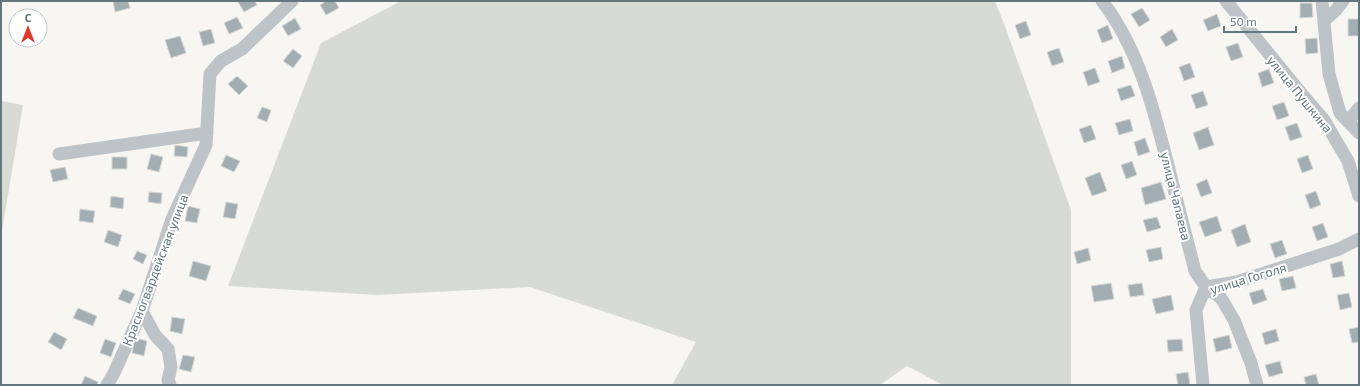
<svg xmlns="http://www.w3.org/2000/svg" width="1360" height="386" viewBox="0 0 1360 386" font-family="'Exo 2',sans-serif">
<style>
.green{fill:#d7dbd3}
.building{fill:#a2aeb1;stroke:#d8d8d6}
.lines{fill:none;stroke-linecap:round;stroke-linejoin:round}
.minor{stroke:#bdc3c6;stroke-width:13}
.labels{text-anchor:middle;stroke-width:4;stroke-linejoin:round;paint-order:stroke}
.street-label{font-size:13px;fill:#62777e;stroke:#fff}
</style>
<rect width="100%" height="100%" fill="#f7f6f3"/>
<path class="green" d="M401 1H995L1006 29 1071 210V385H943L907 366 880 385H672L696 342 530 287 377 295 228 286 321 43Z
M1 101 23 105 1 237Z"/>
<path class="building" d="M113 1H128L130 8 115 12Z
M239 1H255L257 5 244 12 238 2Z
M326 1H335L339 8 326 15 320 5Z
M1300 3H1312L1313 17 1300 18Z
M1142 8 1150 20 1139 27 1131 14Z
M1217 14 1221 26 1208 31 1203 20Z
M237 17 243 28 229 34 224 23Z
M295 18 301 29 288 36 282 26Z
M1348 19H1359V36H1348Z
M1026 21 1031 35 1020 39 1015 25Z
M1108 25 1113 39 1102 43 1097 30Z
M211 29 215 43 203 46 199 32Z
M1172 29 1178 40 1166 47 1160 37Z
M180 36 186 53 171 58 165 40Z
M1317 38 1318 53 1306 54 1305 39Z
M1238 43 1243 57 1231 61 1226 47Z
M1059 48 1064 62 1052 66 1047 52Z
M293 49 302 56 293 68 283 61Z
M1122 56 1125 68 1112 73 1108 61Z
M1190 63 1195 77 1184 81 1179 67Z
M1095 68 1100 82 1088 86 1083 72Z
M1269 69 1274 83 1262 87 1258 73Z
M237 76 248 86 239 95 228 84Z
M1131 85 1135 96 1121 101 1117 89Z
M1203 91 1208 105 1196 109 1191 95Z
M1284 102 1289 116 1277 120 1272 106Z
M262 107 271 110 267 122 257 118Z
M1130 119 1133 131 1119 135 1115 123Z
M1297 123 1302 137 1290 141 1285 127Z
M1091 125 1096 139 1084 143 1079 129Z
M1208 127 1214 145 1199 150 1193 133Z
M1145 138 1150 152 1138 156 1134 142Z
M175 145 188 147 187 157 174 156Z
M151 154 163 157 159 172 147 169Z
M226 155 240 161 234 172 221 166Z
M1308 155 1313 169 1302 173 1297 159Z
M112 157H127V169H112Z
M1132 161 1137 175 1126 179 1121 165Z
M65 167 68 179 53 182 50 170Z
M1100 172 1107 191 1092 196 1085 178Z
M1207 179 1212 193 1201 197 1196 184Z
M1161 182 1166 199 1145 205 1141 188Z
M1316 191 1321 205 1310 209 1305 195Z
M149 192 162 193 161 204 148 202Z
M111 196 124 198 123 209 110 207Z
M226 202 238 204 235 219 223 217Z
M188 206 200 209 197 223 185 221Z
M80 209 95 211 93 223 79 221Z
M1217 216 1222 231 1205 237 1199 222Z
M1157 217 1161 228 1147 232 1143 220Z
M1323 223 1328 237 1317 241 1312 227Z
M1245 224 1251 242 1237 247 1231 230Z
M108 230 122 235 118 247 104 242Z
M1282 240 1287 254 1275 258 1270 244Z
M1161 247 1163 259 1149 262 1146 250Z
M1088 248 1091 260 1077 264 1074 252Z
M137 251 147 255 143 264 133 259Z
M193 261 211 266 206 281 189 276Z
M1342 261 1345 276 1333 278 1330 264Z
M1293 276 1296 288 1282 291 1279 279Z
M1111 283 1114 299 1094 302 1091 286Z
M1142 283 1144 295 1130 297 1128 285Z
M123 289 135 294 130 304 118 299Z
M1263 289 1267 300 1253 305 1249 293Z
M1349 293 1352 307 1340 310 1337 295Z
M1171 295 1174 310 1156 314 1152 299Z
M78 308 97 316 93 326 73 318Z
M172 317 185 319 182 334 170 331Z
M1359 327V342L1352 343 1349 329Z
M1276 329 1279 341 1265 345 1262 333Z
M54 332 67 339 61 350 48 342Z
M1229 335 1232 348 1216 352 1213 339Z
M135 338 147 341 144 356 132 353Z
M105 339 116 343 111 357 100 353Z
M1182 339 1183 351 1168 352 1167 340Z
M183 355 195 357 191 372 179 369Z
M1280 361 1283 373 1269 377 1265 365Z
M1188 372 1190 385H1178L1176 374Z
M1316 374 1319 385H1306L1304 377Z
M85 376 98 382 97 385H81Z"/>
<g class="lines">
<path class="minor" d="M1102 1C1140 50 1155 114 1170 173 1178 206 1187 239 1195 271L1206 287 1221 298 1234 320 1251 363 1257 385
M1226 1 1301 93 1324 120 1348 161 1359 196
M1322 1 1329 74 1340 113 1359 133
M1324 21 1336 10 1343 1
M1348 122 1359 108
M59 154 207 133
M142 311 155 335 168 349 171 367 168 380 170 385
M107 385 114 373 142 311 172 219 206 145 210 74 221 61 242 49 292 1
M1203 385 1196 310 1206 287 1237 282 1339 249 1359 239"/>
</g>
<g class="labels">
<g class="street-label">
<text transform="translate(1300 94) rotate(51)" y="5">улица Пушкина</text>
<text transform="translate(1176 196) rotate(76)" y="5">улица Чапаева</text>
<text transform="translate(155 270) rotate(-69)" y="5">Красногвардейская улица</text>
<text transform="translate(1248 278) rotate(-17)" y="5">улица Гоголя</text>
</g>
</g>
<rect width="1360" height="386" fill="none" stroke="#62777e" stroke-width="4"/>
<g transform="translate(28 28)"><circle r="19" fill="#ffffff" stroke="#c0c9cb"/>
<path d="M0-3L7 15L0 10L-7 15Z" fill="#df372b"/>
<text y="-6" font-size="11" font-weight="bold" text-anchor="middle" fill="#62777e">С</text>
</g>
<path d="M1224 26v6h72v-6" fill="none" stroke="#62777e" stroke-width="2"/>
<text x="1230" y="26" font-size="12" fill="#62777e" stroke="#ffffff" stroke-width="3" paint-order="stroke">50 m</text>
</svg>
